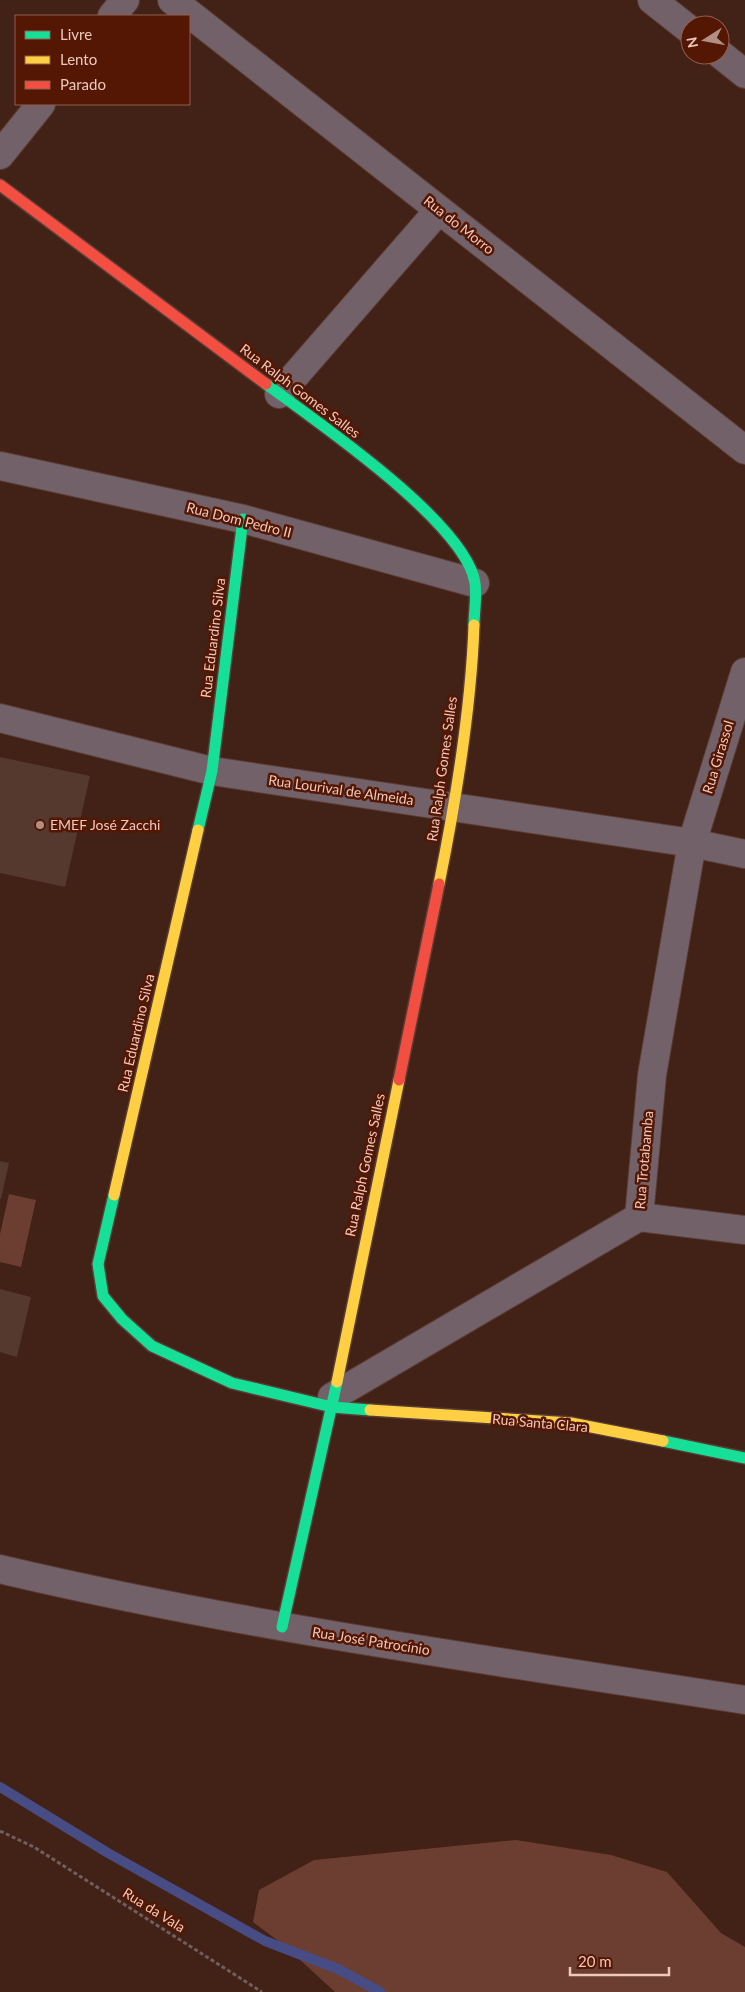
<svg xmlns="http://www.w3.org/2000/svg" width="745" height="1992" viewBox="0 0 745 1992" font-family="Lato,sans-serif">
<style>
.green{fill:#6c3e31}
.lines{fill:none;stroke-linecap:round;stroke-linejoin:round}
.stream{stroke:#484c84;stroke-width:10}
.building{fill:#55392f}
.street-casing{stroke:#5a3d34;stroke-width:30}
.fast-casing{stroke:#5a3d34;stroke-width:14}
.slow-casing{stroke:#5a3d34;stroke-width:14}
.jam-casing{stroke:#5a3d34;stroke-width:14}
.path{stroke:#735e5e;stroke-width:3;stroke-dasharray:4 2.5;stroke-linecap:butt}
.street{stroke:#736169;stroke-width:28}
.fast{stroke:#16e098;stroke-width:11}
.slow{stroke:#ffcf43;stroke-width:11}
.jam{stroke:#f24e42;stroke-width:11}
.poi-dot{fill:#b28e83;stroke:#541704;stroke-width:2}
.labels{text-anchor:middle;stroke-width:5;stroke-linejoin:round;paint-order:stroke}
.street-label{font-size:14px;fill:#efc8bd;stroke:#541704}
.poi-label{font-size:14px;fill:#efc8bd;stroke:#541704;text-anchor:start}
</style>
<rect width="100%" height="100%" fill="#422116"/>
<path class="green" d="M9 1194 36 1200 21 1267 0 1262V1234Z
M516 1840 611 1855 667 1872 721 1933 745 1947V1992H335L285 1946 253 1922 259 1890 314 1860Z"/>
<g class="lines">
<path class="stream" d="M0 1787 108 1853 265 1941 338 1969 380 1992"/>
</g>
<path class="building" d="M0 757 90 776 65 887 0 873Z
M0 1161 9 1163 1 1199H0Z
M0 1289 31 1297 17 1357 0 1352Z"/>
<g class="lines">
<defs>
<path id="street" d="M172 0 745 450
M652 0 690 30
M112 16 125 0
M720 54 745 74
M0 155 41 104
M279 394 439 210
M0 466 243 519 475 583
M0 718 212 771 692 843 745 854
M639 1217 652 1075 692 843 745 672
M639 1217 745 1230
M332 1397 639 1217
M0 1569C245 1627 496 1661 745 1700"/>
<path id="fast" d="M266 384C316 421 466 523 475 583 477 597 474 612 474 625
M198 830 212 771 243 519
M114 1195 98 1264 103 1296 122 1319 152 1346 232 1383 332 1407 370 1410
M663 1441 745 1458
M282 1627 337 1382"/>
<path id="slow" d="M439 884C456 800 471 711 474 625
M114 1195 198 830
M337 1382 399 1080
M370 1410 571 1423 663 1441"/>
<path id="jam" d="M0 185 266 384
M399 1080 439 884"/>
</defs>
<use href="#street" class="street-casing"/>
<use href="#fast" class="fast-casing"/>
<use href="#slow" class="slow-casing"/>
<use href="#jam" class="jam-casing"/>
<path class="path" d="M0 1831 34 1847 262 1992"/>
<use href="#street" class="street"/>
<use href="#fast" class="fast"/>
<use href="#slow" class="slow"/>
<use href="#jam" class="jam"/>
</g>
<circle class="poi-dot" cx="40" cy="825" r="5"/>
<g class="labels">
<g class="street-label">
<text transform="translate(459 225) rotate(38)" y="5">Rua do Morro</text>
<text transform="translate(300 391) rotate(37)" y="5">Rua Ralph Gomes Salles</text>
<text transform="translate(239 520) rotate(14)" y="5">Rua Dom Pedro II</text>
<text transform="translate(213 638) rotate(-83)" y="5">Rua Eduardino Silva</text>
<text transform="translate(718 757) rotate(-73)" y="5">Rua Girassol</text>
<text transform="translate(442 769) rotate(-82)" y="5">Rua Ralph Gomes Salles</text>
<text transform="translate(341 790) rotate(8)" y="5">Rua Lourival de Almeida</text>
<text transform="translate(136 1033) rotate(-77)" y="5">Rua Eduardino Silva</text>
<text transform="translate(644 1160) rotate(-85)" y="5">Rua Trotabamba</text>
<text transform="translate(365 1165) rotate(-78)" y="5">Rua Ralph Gomes Salles</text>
<text transform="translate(540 1423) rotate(5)" y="5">Rua Santa Clara</text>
<text transform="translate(371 1641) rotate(9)" y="5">Rua José Patrocínio</text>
<text transform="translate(154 1910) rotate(32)" y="5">Rua da Vala</text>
</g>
<g class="poi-label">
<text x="50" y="830">EMEF José Zacchi</text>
</g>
</g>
<rect x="15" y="15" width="175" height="90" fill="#541704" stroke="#925e4e"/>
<rect x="25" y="31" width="25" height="8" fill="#16e098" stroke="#925e4e"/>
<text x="60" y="40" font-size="15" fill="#efc8bd">Livre</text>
<rect x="25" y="56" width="25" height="8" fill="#ffcf43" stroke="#925e4e"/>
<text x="60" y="65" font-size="15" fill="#efc8bd">Lento</text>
<rect x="25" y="81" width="25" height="8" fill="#f24e42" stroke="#925e4e"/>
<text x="60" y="90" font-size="15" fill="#efc8bd">Parado</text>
<g transform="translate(705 40) rotate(259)"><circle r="24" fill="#541704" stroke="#925e4e"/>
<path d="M0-4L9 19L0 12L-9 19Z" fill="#b28e83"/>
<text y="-8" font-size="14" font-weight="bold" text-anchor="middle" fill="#efc8bd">N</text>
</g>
<path d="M570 1967v8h99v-8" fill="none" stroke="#efc8bd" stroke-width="2.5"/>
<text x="578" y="1967" font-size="15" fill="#efc8bd" stroke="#541704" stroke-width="4" paint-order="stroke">20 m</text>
</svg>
